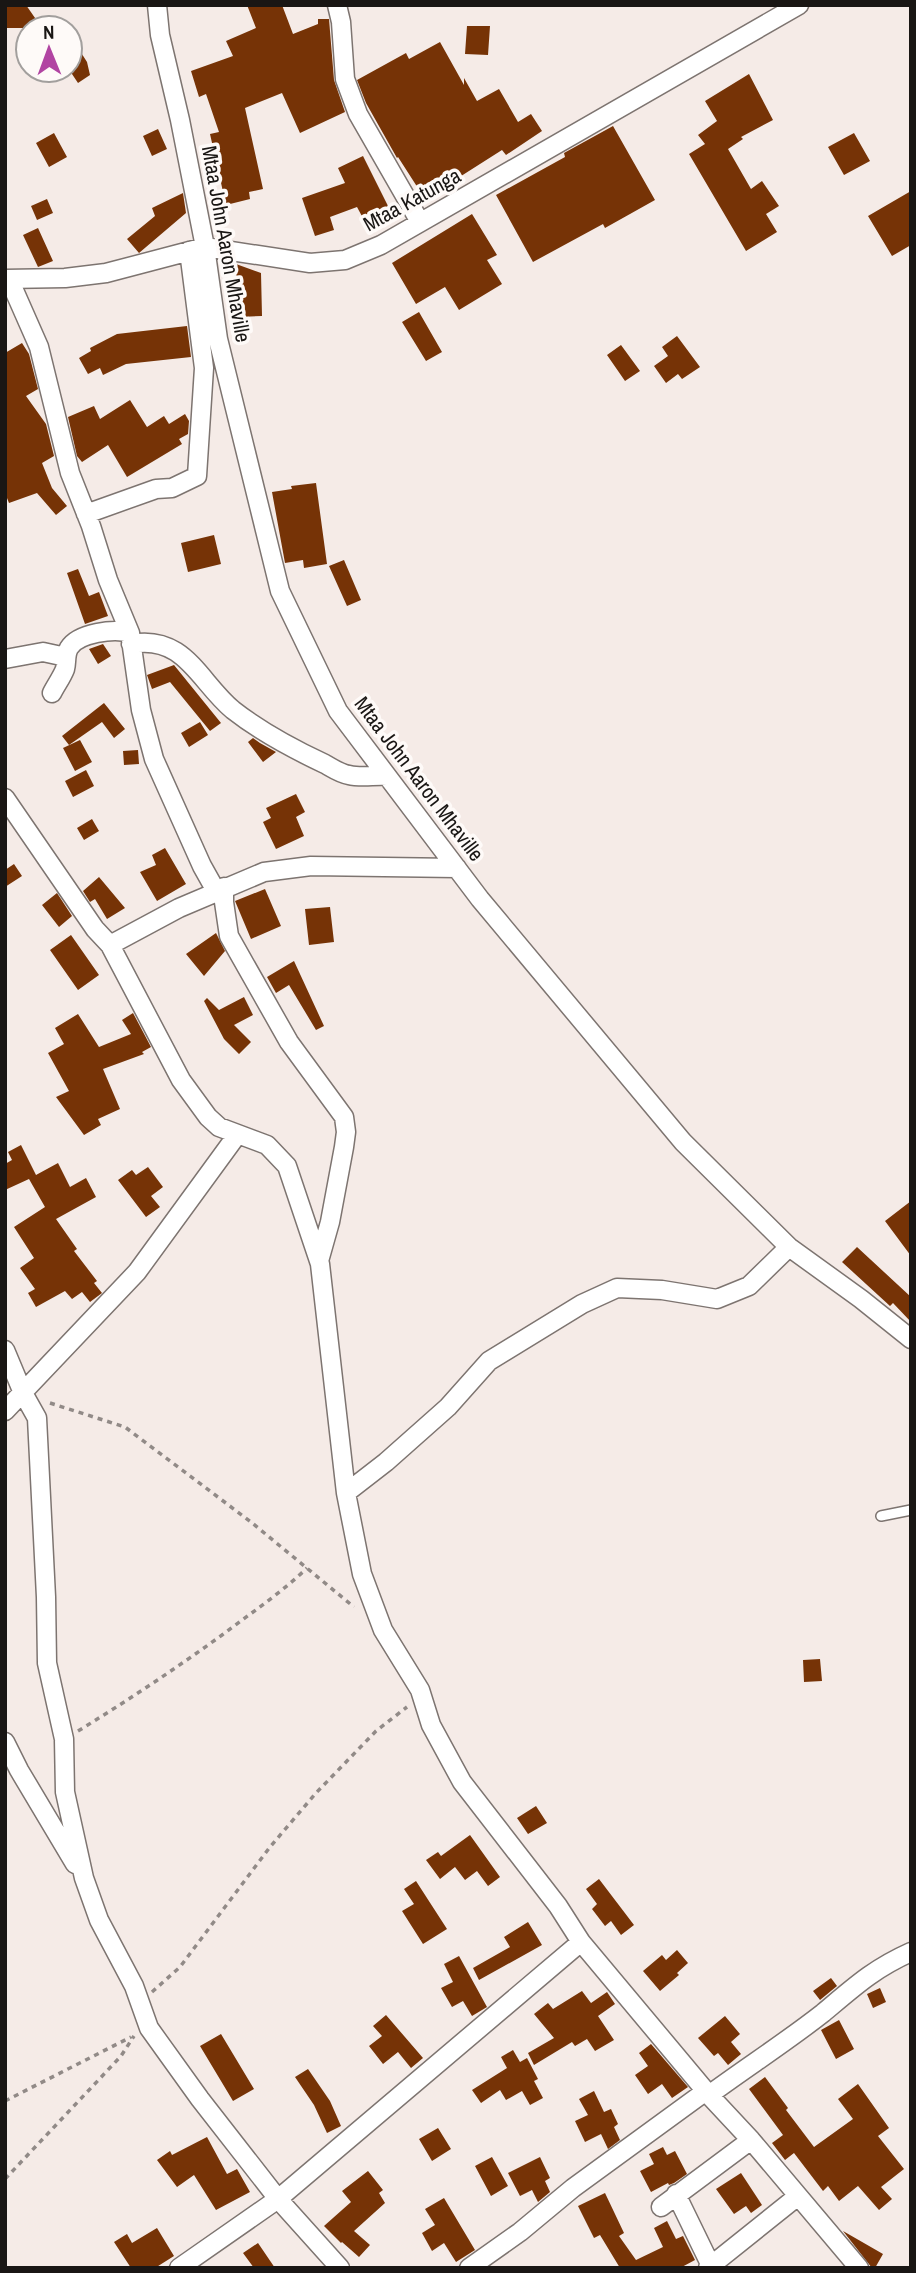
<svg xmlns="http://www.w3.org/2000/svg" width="916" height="2273" viewBox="0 0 916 2273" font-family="'Archivo Narrow',sans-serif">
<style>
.building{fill:#763306}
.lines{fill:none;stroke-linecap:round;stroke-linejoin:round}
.lane-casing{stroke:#7d7470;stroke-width:12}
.street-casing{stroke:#7d7470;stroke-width:21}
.path{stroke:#918a87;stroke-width:3.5;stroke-dasharray:5 5;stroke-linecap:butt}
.lane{stroke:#fff;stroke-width:9}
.street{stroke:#fff;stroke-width:18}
.labels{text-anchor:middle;stroke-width:7;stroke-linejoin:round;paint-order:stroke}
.street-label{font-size:21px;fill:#191614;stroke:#fefaf8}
</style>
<rect width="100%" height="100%" fill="#f5ebe7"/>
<path class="building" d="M13 5H26L42 28H5V7Z
M247 5H282L293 34 318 24V19H329L334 80 345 112 300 133 282 93 245 108 263 189 249 192 250 199 226 205 210 134 219 132 206 94 199 97 191 71 233 56 226 41 256 28Z
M467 26H490L488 55 465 54Z
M440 42 464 85V78L477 101 499 89 518 122 531 114 542 131 506 155 502 150 425 199 398 157 397 158 366 103 357 80 406 53 409 59Z
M80 51 87 62 90 75 78 83 70 71V57Z
M749 74 773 120 741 137 743 139 728 149 751 189 762 181 779 206 766 214 777 232 746 251 689 154 705 144 698 135 717 121 705 101Z
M613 126 655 200 605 228 603 224 533 262 496 195 565 157 564 153Z
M158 129 167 149 152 156 143 136Z
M54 133 67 157 49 167 36 143Z
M854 133 870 161 844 175 828 147Z
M363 156 389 208 364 220 357 207 330 217 334 230 315 236 302 198 345 183 338 168Z
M911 191V245L892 256 868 216Z
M183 193 186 213 139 253 127 239 155 216 152 208Z
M47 199 53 213 37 220 31 206Z
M472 214 497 255 487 260 502 284 459 310 445 287 416 304 392 263Z
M38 228 53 261 38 267 23 235Z
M236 264 261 273 262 316 238 317Z
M419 312 442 352 426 361 402 322Z
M187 326 191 357 126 364 103 375 100 368 88 374 79 358 91 351 90 348 117 334Z
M677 336 700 367 682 379 678 374 666 383 654 366 668 356 662 347Z
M22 343 29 354 38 389 26 396 46 424 54 456 42 463 52 488 67 506 56 515 37 493 9 503 5 493V353Z
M621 345 640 371 625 381 607 355Z
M130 400 147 427 164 416 169 424 185 414 189 421 188 434 179 439 182 444 127 477 108 445 82 462 77 456 68 417 94 406 100 419Z
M316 483 327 564 304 568 303 560 285 563 272 492 292 489 291 486Z
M214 535 221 564 188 572 181 543Z
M344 560 361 600 347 606 329 566Z
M78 569 89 596 99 592 108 616 85 624 67 573Z
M103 644 111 656 98 664 89 649Z
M174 665 221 723 210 731 170 682 152 689 147 675Z
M104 703 125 729 114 738 102 722 69 745 62 736Z
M200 722 208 735 189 747 181 733Z
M253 738 260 743 276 752 263 762 248 742Z
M80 740 92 762 75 771 63 748Z
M138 750 139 764 124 765 123 751Z
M86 770 94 786 73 797 65 781Z
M296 794 305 812 296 817 304 836 276 849 263 822 271 818 266 808Z
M92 819 99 831 84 840 77 828Z
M165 848 186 884 157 901 140 872 156 865 152 855Z
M14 864 22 876 5 887V870Z
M99 877 125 908 107 919 95 899 90 902 83 891Z
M265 889 281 926 251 939 235 901Z
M57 893 72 916 59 927 42 905Z
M330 907 334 942 309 945 305 909Z
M216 933 225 951 204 976 186 954Z
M71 935 99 975 78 990 50 950Z
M294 961 324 1026 316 1030 289 985 276 993 267 977Z
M244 997 253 1015 234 1025 251 1042 239 1054 224 1039 204 1001 207 998 219 1010Z
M133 1013 151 1047 142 1052 144 1054 103 1069 120 1109 98 1119 101 1125 84 1135 56 1097 69 1091 48 1053 64 1044 55 1028 78 1014 99 1047 131 1034 122 1020Z
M21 1145 36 1175 58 1163 70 1187 86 1178 96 1197 56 1219 77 1249 74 1251 97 1281 94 1283 102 1293 90 1302 82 1292 72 1299 65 1291 36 1307 28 1293 35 1289 20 1268 34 1258 14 1227 45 1207 29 1179 5 1190V1164L12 1160 8 1152Z
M148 1167 163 1187 151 1196 160 1207 146 1217 118 1180 132 1170 136 1175Z
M911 1201V1256L885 1221Z
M857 1247 911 1297V1322L893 1303 890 1306 842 1262Z
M820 1659 822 1681 804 1682 803 1660Z
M536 1806 547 1823 528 1834 517 1818Z
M470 1835 500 1877 488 1886 477 1871 465 1880 455 1867 440 1879 426 1860 438 1852 441 1856Z
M599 1879 634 1925 621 1935 611 1921 605 1926 592 1909 597 1904 586 1889Z
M416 1881 447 1929 423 1944 402 1911 414 1904 404 1889Z
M528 1922 542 1945 479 1980 473 1968 510 1947 504 1937Z
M677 1950 688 1963 677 1973 679 1975 660 1991 643 1971 662 1955 666 1960Z
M459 1956 487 2007 472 2016 463 2001 452 2007 441 1988 453 1982 444 1964Z
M831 1978 837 1986 820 2000 813 1991Z
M880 1988 886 2002 873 2008 867 1994Z
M582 1991 591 2003 607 1992 615 2004 598 2016 614 2040 595 2051 587 2039 575 2046 572 2042 534 2065 528 2053 554 2038 534 2014 548 2003 553 2009Z
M386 2015 423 2058 411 2068 398 2052 383 2064 369 2046 382 2036 373 2026Z
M725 2016 740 2034 731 2042 741 2054 728 2065 718 2053 714 2056 698 2038Z
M839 2020 854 2049 836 2059 821 2030Z
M221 2034 254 2089 233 2101 200 2046Z
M651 2044 688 2087 672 2098 662 2084 648 2094 635 2075 648 2066 639 2053Z
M513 2050 520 2062 527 2058 538 2079 534 2081 543 2098 530 2105 522 2091 506 2100 500 2090 481 2103 472 2090 507 2068 501 2057Z
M308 2069 330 2101 341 2126 327 2133 314 2105 295 2077Z
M765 2077 788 2108 786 2110 814 2147 853 2119 838 2099 858 2084 889 2128 878 2136 904 2169 881 2187 892 2199 879 2210 858 2186 839 2201 828 2186 823 2191 794 2153 785 2160 772 2143 783 2135 749 2089Z
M594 2091 604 2112 611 2109 618 2124 614 2127 620 2140 608 2149 601 2134 585 2142 575 2121 588 2115 579 2099Z
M438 2128 451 2149 432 2161 419 2139Z
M207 2137 227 2174 237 2169 250 2192 216 2210 194 2175 177 2187 157 2160 170 2151 172 2155Z
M663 2147 667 2155 675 2151 687 2174 674 2183 669 2185 668 2183 651 2192 640 2171 654 2164 649 2154Z
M492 2157 508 2186 491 2196 475 2166Z
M540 2157 550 2178 545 2181 550 2192 538 2202 532 2190 520 2196 508 2173Z
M368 2171 383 2190 379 2193 385 2203 354 2231 370 2245 359 2257 342 2242 341 2243 324 2226 351 2202 342 2191Z
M741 2173 762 2205 751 2213 746 2206 734 2214 716 2189Z
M605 2193 624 2233 619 2236 636 2260 663 2247 654 2228 667 2221 676 2239 683 2236 695 2260 680 2268H620L600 2235 594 2238 578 2206Z
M444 2198 475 2250 456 2262 444 2243 432 2251 422 2233 435 2225 425 2209Z
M157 2228 174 2256 155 2268H131L114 2242 127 2234 132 2243Z
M843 2231 883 2254 875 2268H872Z
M258 2243 275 2268H254L243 2253Z"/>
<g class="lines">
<defs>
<path id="lane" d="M881 1516 911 1510"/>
<path id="street" d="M157 5 160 35 180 120 205 247 218 339 280 591 338 711 480 899 683 1142 789 1247 861 1299 911 1339
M337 5 341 22 345 79 358 114 420 222
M5 279 65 278 106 273 205 247 310 263 345 260 381 245 799 5
M9 279 39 347 70 473 91 526 108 580 130 633 141 710 154 759 202 866 216 891
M86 514 156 489 172 488 197 476 204 368 189 251
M131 644C185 634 199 682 233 710 261 732 293 749 325 764 332 768 341 774 349 775 361 778 375 775 387 776
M5 659 43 652 66 657
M52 693C56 685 62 677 65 669 67 662 65 655 69 648 78 633 114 628 130 633
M5 798 95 929 110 945 181 1080 208 1117 219 1127 267 1145 287 1166 320 1264 346 1493 362 1574 383 1630 420 1690 431 1725 462 1782 558 1906 581 1942 709 2095 751 2140 859 2268
M224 887V902L229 936 289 1042 344 1117 346 1132 344 1147 330 1222 319 1261
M110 945 179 908 264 872 311 866 457 868
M5 1350 23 1393 37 1418 46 1597 47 1663 64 1739 65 1792 84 1878 99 1920 134 1986 149 2028 200 2099 278 2199 340 2268
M5 1411 137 1272 237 1135
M346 1493 386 1462 448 1407 489 1361 582 1304 617 1288 662 1290 717 1299 749 1286 789 1247
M5 1742 19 1770 75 1864
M709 2095C747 2067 786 2042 823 2013 854 1987 873 1969 911 1952
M676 2194 712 2268
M661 2207 751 2140
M179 2268 278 2199 581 1942
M469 2268 520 2232 573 2188 706 2091
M708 2268 798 2196"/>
</defs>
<use href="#lane" class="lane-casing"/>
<use href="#street" class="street-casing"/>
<path class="path" d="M50 1403 125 1427 251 1522 354 1607
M78 1731C127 1701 175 1669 222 1635 251 1613 281 1593 307 1568
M152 1992 180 1967 270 1847 316 1793 376 1731 407 1707
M5 2101 131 2037
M5 2179 106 2072 121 2056 134 2036"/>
<use href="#lane" class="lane"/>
<use href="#street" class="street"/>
</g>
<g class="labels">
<g class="street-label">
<text transform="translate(412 200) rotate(-29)" y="7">Mtaa Katunga</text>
<text transform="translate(226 244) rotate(80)" y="7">Mtaa John Aaron Mhaville</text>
<text transform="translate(419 779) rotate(53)" y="7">Mtaa John Aaron Mhaville</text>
</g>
</g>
<rect width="916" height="2273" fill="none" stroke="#191614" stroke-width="14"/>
<g transform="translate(49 49) rotate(359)"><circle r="33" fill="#fefaf8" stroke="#a29f9d" stroke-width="2"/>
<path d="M0-5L12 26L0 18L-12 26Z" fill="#b144a2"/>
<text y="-10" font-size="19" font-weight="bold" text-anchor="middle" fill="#191614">N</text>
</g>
</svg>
